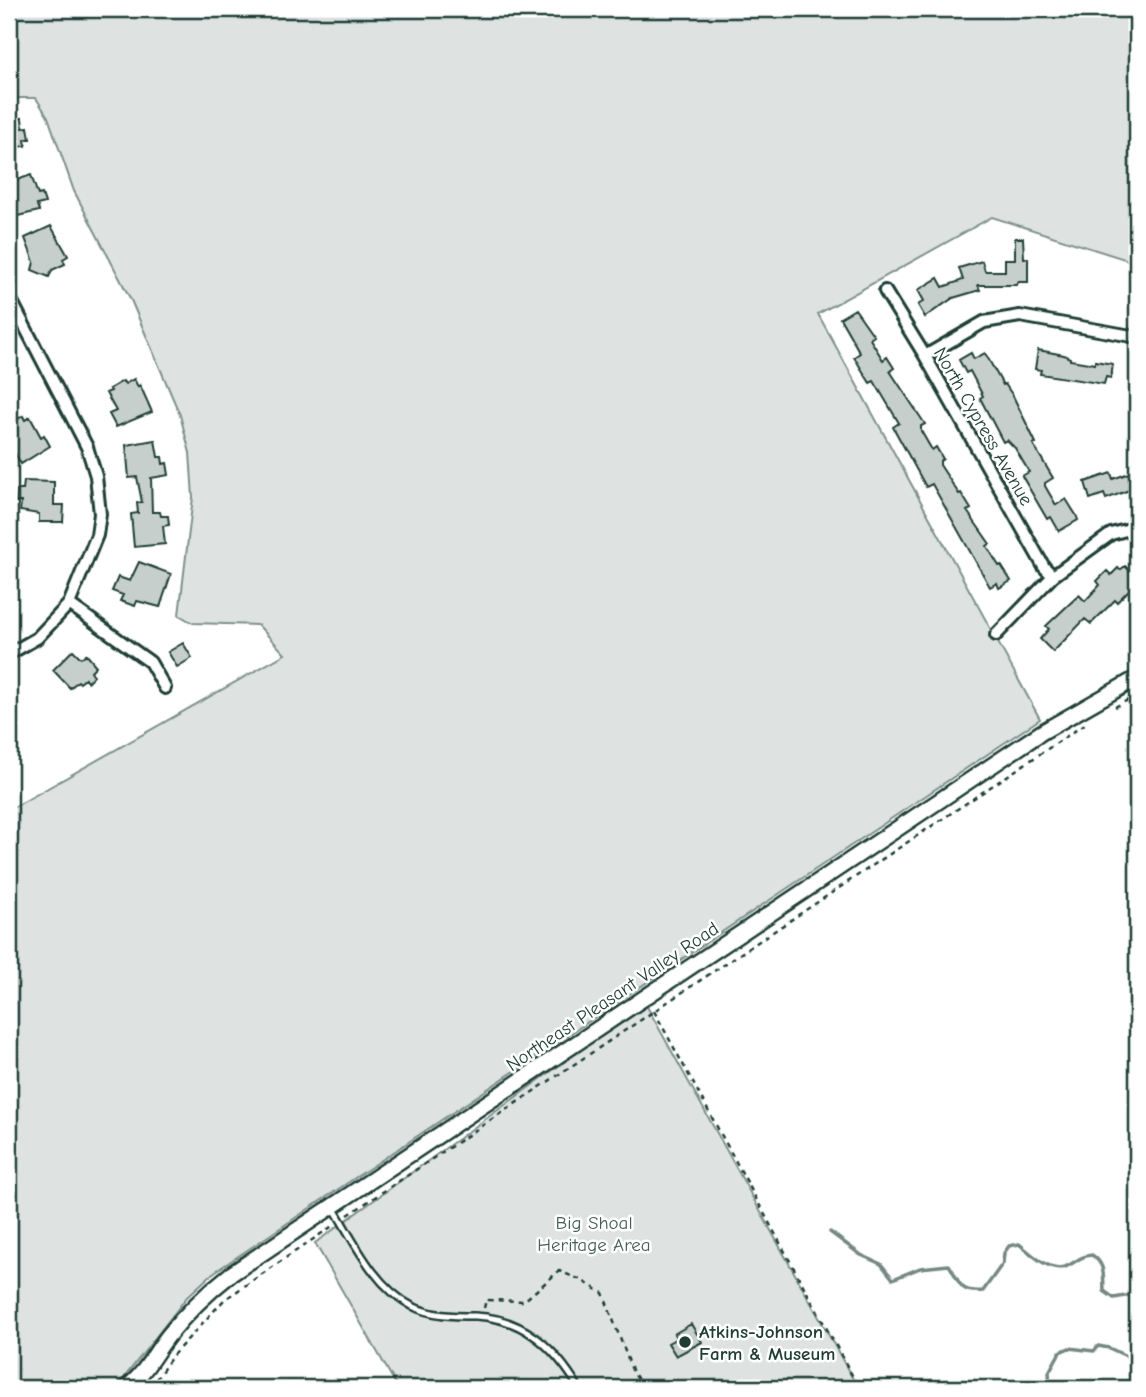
<svg xmlns="http://www.w3.org/2000/svg" width="1146" height="1397" viewBox="0 0 1146 1397" font-family="'Comic Neue',sans-serif">
<style>
.green{fill:#dee3e2;stroke:#7e908b;stroke-width:2}
.lines{fill:none;stroke-linecap:round;stroke-linejoin:round}
.stream{stroke:#758883;stroke-width:3.5}
.building{fill:#c7cfcc;stroke:#1f3d34;stroke-width:2}
.lane-casing{stroke:#1f3d34;stroke-width:10}
.street-casing{stroke:#1f3d34;stroke-width:16}
.secondary-casing{stroke:#1f3d34;stroke-width:19}
.path{stroke:#1f3d34;stroke-width:2.5;stroke-dasharray:5 5;stroke-linecap:butt}
.lane{stroke:#fff;stroke-width:5}
.street{stroke:#fff;stroke-width:10}
.secondary{stroke:#fff;stroke-width:14}
.poi-dot{fill:#1f3d34;stroke:#fff;stroke-width:2.5}
.labels{text-anchor:middle;stroke-width:5;stroke-linejoin:round;paint-order:stroke}
.street-label{font-size:19px;fill:#1f3d34;stroke:#fff}
.park-label{font-size:19px;fill:#455e57;stroke:#fff}
.poi-label{font-size:19px;font-weight:bold;fill:#1f3d34;stroke:#fff;text-anchor:start}
</style>
<rect width="100%" height="100%" fill="#fff"/>
<filter id="ink" filterUnits="userSpaceOnUse"><feTurbulence type="fractalNoise" baseFrequency=".0143" numOctaves="2"/><feDisplacementMap in="SourceGraphic" scale="14" xChannelSelector="R" yChannelSelector="G"/><feConvolveMatrix kernelMatrix="1 2 1 2 8 2 1 2 1" color-interpolation-filters="sRGB"/></filter>
<g filter="url(#ink)">
<path class="green" d="M9 9H1137V263L992 217 818 314 1040 719 213 1273 187 1297 116 1388H9V810L285 654 258 625 193 623 179 615 193 497 190 453 180 415 131 300 74 191 48 117 36 98H9Z
M645 1003 858 1388H398L315 1243Z"/>
<g class="lines">
<path class="stream" d="M830 1232 861 1255 881 1264 893 1279 920 1268 949 1265C961 1282 957 1293 983 1291L1003 1263 1004 1253 1009 1246 1019 1244C1031 1253 1048 1272 1065 1267 1076 1263 1078 1256 1092 1255 1106 1265 1103 1275 1104 1291L1114 1298 1131 1295 1137 1297
M1050 1388 1049 1372 1060 1352 1069 1348 1094 1351 1098 1346 1109 1348 1137 1361"/>
</g>
<path class="building" d="M22 118 23 128 28 127 30 139H25L26 146 9 148V120Z
M31 175 38 195 42 194 45 203 37 205 39 211 9 218V183Z
M51 226 68 256 63 259 65 264 52 270 49 277 32 270 34 262 25 238Z
M1015 238H1023L1024 258H1028V282H1018L1017 285H978L980 290 953 298 925 317 918 305 924 301 918 290 938 278 943 287 963 280 959 268 982 261 985 271H1005V259H1015Z
M855 309 874 336 870 339 883 360 887 357 894 368 890 371 925 424 921 426V431L932 450 936 447 943 459 940 461V465L959 494 961 493 971 509 967 511 990 544 987 546 999 566 1001 565 1011 581 999 588 997 583 990 587 932 484 926 487 893 427 899 423 874 381 870 383 854 357 860 353 840 318Z
M1038 350 1064 355 1070 358V360L1095 364V361L1113 364 1111 378 1106 377 1104 384 1040 374 1041 370 1035 369Z
M971 353 974 359 985 353 1003 385 1005 384 1013 396 1036 443 1033 444 1053 478 1045 483V486L1056 505 1066 499 1076 515 1078 520 1059 531 1051 517 1047 519 1022 476 1029 472 1015 448 1007 440 1003 442 980 398 983 396 970 371 966 373 959 360Z
M134 379 138 387 140 385 152 412 116 427 109 414 116 411 106 393 111 391 109 389 123 381 125 384Z
M23 416 25 420 30 417 41 437 44 435 50 446 21 464 9 443V424Z
M155 440 158 457H162L163 464 167 463 169 475 151 478 152 512H160L161 516H168L169 525 163 526 165 544 134 547 131 514 138 513 137 503 142 502 137 477 129 478 126 445Z
M1137 470V487L1106 499 1104 494 1090 499 1085 482 1111 473 1113 479Z
M24 481 54 482V505H64L63 522H39V514L20 511 21 502H16L17 490H23Z
M139 562 171 574 160 607 137 601 135 606 120 601 123 595 112 591 118 577 130 581Z
M1125 566 1137 578V582L1117 602 1115 600 1091 624 1085 619 1053 652 1040 639 1049 629 1046 626 1079 595 1085 601 1100 585 1097 581 1107 571 1111 575 1118 568 1120 570Z
M183 643 192 658 177 667 168 652Z
M73 650 81 658 86 654 96 666 91 671 94 676 87 682 85 679 80 683 78 681 70 688 53 670Z
M691 1324 702 1342 676 1356 668 1343 677 1338 674 1334Z"/>
<g class="lines">
<defs>
<path id="lane" d="M333 1207C354 1242 375 1287 412 1306 432 1316 453 1316 475 1316 524 1318 555 1348 579 1388"/>
<path id="street" d="M885 291 925 356 1044 567 1053 576
M9 296 87 447 96 476 100 514 97 535 69 604 150 662 165 688
M925 356 984 322 1020 316 1137 337
M996 635 1053 576 1111 534 1137 527
M9 654 37 638 69 604"/>
<path id="secondary" d="M126 1388C144 1375 154 1354 168 1336 186 1313 208 1292 231 1274L1042 732 1137 678"/>
</defs>
<use href="#lane" class="lane-casing"/>
<use href="#street" class="street-casing"/>
<use href="#secondary" class="secondary-casing"/>
<path class="path" d="M1115 707 1137 695
M654 1011 859 1388
M348 1215 1088 722
M484 1308 486 1300 524 1301 559 1271 581 1280 603 1293 632 1370 643 1388
M150 1388 173 1355 224 1300 334 1225"/>
<use href="#lane" class="lane"/>
<use href="#street" class="street"/>
<use href="#secondary" class="secondary"/>
</g>
</g>
<circle class="poi-dot" cx="685" cy="1342" r="7"/>
<g class="labels">
<g class="street-label">
<text transform="translate(984 426) rotate(60)" y="7">North Cypress Avenue</text>
<text transform="translate(612 996) rotate(-34)" y="7">Northeast Pleasant Valley Road</text>
</g>
<g class="park-label">
<text x="594" y="1229">Big Shoal<tspan x="594" dy="22">Heritage Area</tspan></text>
</g>
<g class="poi-label">
<text x="699" y="1338">Atkins-Johnson<tspan x="699" dy="22">Farm &amp; Museum</tspan></text>
</g>
</g>
<rect width="1146" height="1397" fill="none" stroke="#fff" stroke-width="35"/>
<rect x="18" y="18" width="1111" height="1362" fill="none" stroke="#1f3d34" stroke-width="2.5" filter="url(#ink)"/>
</svg>
